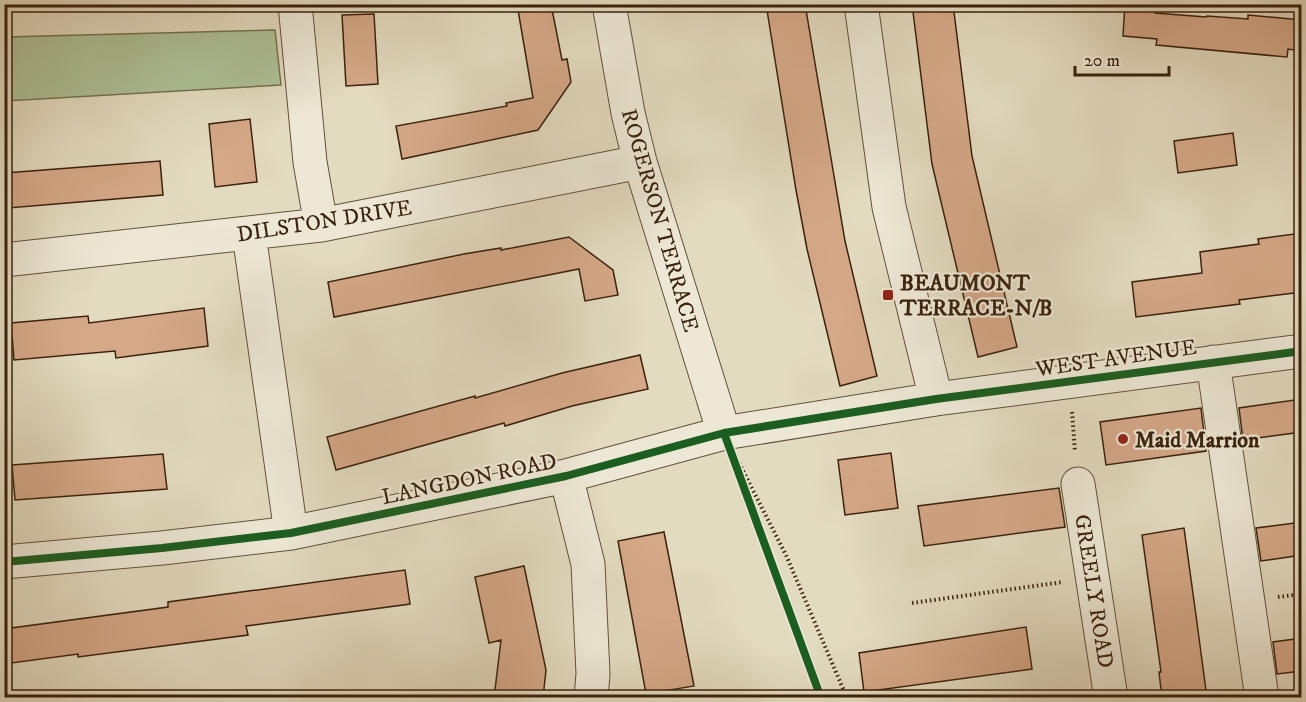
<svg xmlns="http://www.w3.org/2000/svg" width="1306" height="702" viewBox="0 0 1306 702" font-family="'IM FELL DW Pica',serif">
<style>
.green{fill:#aec197;stroke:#747252;stroke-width:1.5}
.building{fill:#d5a888;stroke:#3a220d;stroke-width:1.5}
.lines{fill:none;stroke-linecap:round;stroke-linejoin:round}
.minor-casing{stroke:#64503a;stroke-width:35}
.path{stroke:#3a220d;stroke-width:4;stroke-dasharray:1.5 3;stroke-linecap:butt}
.minor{stroke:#ede8d6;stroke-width:33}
.cycleway-casing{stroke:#ede8d6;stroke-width:11}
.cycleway{stroke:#1b5e20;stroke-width:8}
.poi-dot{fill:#8f2418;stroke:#ede8d6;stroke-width:2}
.labels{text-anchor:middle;stroke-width:4.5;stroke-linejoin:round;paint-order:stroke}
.street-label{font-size:22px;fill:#3a220d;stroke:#ede8d6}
.poi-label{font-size:22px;font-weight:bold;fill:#3a220d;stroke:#ede8d6;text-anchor:start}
</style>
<rect width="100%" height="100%" fill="#e3dbc0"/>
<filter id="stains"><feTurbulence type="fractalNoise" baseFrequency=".00333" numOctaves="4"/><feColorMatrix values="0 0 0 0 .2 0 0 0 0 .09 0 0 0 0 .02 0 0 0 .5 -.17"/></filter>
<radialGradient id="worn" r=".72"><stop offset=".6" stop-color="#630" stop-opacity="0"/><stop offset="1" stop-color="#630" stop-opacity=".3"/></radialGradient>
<path class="green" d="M275 30 281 85 5 101V37Z"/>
<path class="building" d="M517 4H551L562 60 567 59 571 82 538 130 402 159 396 126 507 106 506 103 533 98Z
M766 4H805L845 241 877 376 840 386 807 249 796 190Z
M912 4H953L972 156 1017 347 978 357 932 164Z
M1125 4H1156L1155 13 1206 17 1207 16 1248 19V15L1302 20V51L1288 49 1287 57 1156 45 1157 39 1123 36Z
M374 14 378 84 346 86 342 15Z
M250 119 257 182 215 187 209 124Z
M1233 133 1237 165 1178 173 1174 141Z
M160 161 163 195 8 208 5 173Z
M1302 233V292L1239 300 1240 304 1136 317 1132 282 1202 273 1200 252 1259 244 1258 239Z
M569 237 613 270 618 295 585 301 579 269 334 317 328 282 464 254 501 248V250Z
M204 308 208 346 116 358 115 351 14 360 11 323 88 316 89 323Z
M640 355 648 389 572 406 505 426 504 423 336 470 327 437 475 396V398L562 373Z
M1302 399V432L1243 440 1239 408Z
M1201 408 1206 451 1106 465 1100 422Z
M891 453 898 508 845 515 838 460Z
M163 454 167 489 15 500 12 465Z
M1059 488 1065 527 924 546 918 506Z
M1302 522V555L1261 561 1256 528Z
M1184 528 1197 623 1207 698H1162L1159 672H1161L1142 535Z
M664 532 694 686 646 694 618 541Z
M524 566 546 670 543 698H494L501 640 489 643 475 577Z
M405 570 410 604 246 626 248 635 78 657V654L4 664V629L168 607V602Z
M1026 627 1032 669 864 692 859 653Z
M1302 638V671L1277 674 1273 642Z"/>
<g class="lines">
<defs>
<path id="minor" d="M295 4 310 162 321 225
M609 4 628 113 640 162 724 433
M861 4 889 207 936 399
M249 234 291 533
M4 260 321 225 640 162
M1213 362 1262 698
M566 476 588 564 593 674 591 698
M1078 484 1111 698
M4 562 162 548 291 533 566 476 724 433 936 399 1302 351"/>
</defs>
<use href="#minor" class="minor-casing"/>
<path class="path" d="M1072 412 1075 452
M739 463 786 555 847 698
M1278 597 1302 594
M912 603 1063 582"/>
<use href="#minor" class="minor"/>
<defs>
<path id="cycleway" d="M724 433 821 698
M4 562 162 548 291 533 566 476 724 433 936 399 1302 351"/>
</defs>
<use href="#cycleway" class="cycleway-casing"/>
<use href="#cycleway" class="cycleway"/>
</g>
<g class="poi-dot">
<rect x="882" y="289" width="12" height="12" rx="3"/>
<circle cx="1123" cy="439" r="6"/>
</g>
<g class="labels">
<g class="street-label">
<text transform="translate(324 220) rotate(-9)" y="8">DILSTON DRIVE</text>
<text transform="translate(661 220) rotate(74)" y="8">ROGERSON TERRACE</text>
<text transform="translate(1116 357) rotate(-8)" y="8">WEST AVENUE</text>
<text transform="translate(469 478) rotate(-12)" y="8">LANGDON ROAD</text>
<text transform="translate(1095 591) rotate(81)" y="8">GREELY ROAD</text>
</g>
<g class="poi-label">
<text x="900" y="290">BEAUMONT<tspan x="900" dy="25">TERRACE-N/B</tspan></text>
<text x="1135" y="447">Maid Marrion</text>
</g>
</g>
<rect width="1306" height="702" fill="none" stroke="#e3dbc0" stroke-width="24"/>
<rect x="6" y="6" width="1294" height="690" fill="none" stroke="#3a220d" stroke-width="3"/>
<rect x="12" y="12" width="1282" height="678" fill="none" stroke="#3a220d" stroke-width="1.5"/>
<path d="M1075 66v9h94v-9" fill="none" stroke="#3a220d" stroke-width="3"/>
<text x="1084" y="66" font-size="18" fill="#3a220d" stroke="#ede8d6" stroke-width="4.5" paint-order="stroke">20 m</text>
<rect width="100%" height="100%" filter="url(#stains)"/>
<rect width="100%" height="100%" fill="url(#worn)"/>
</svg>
